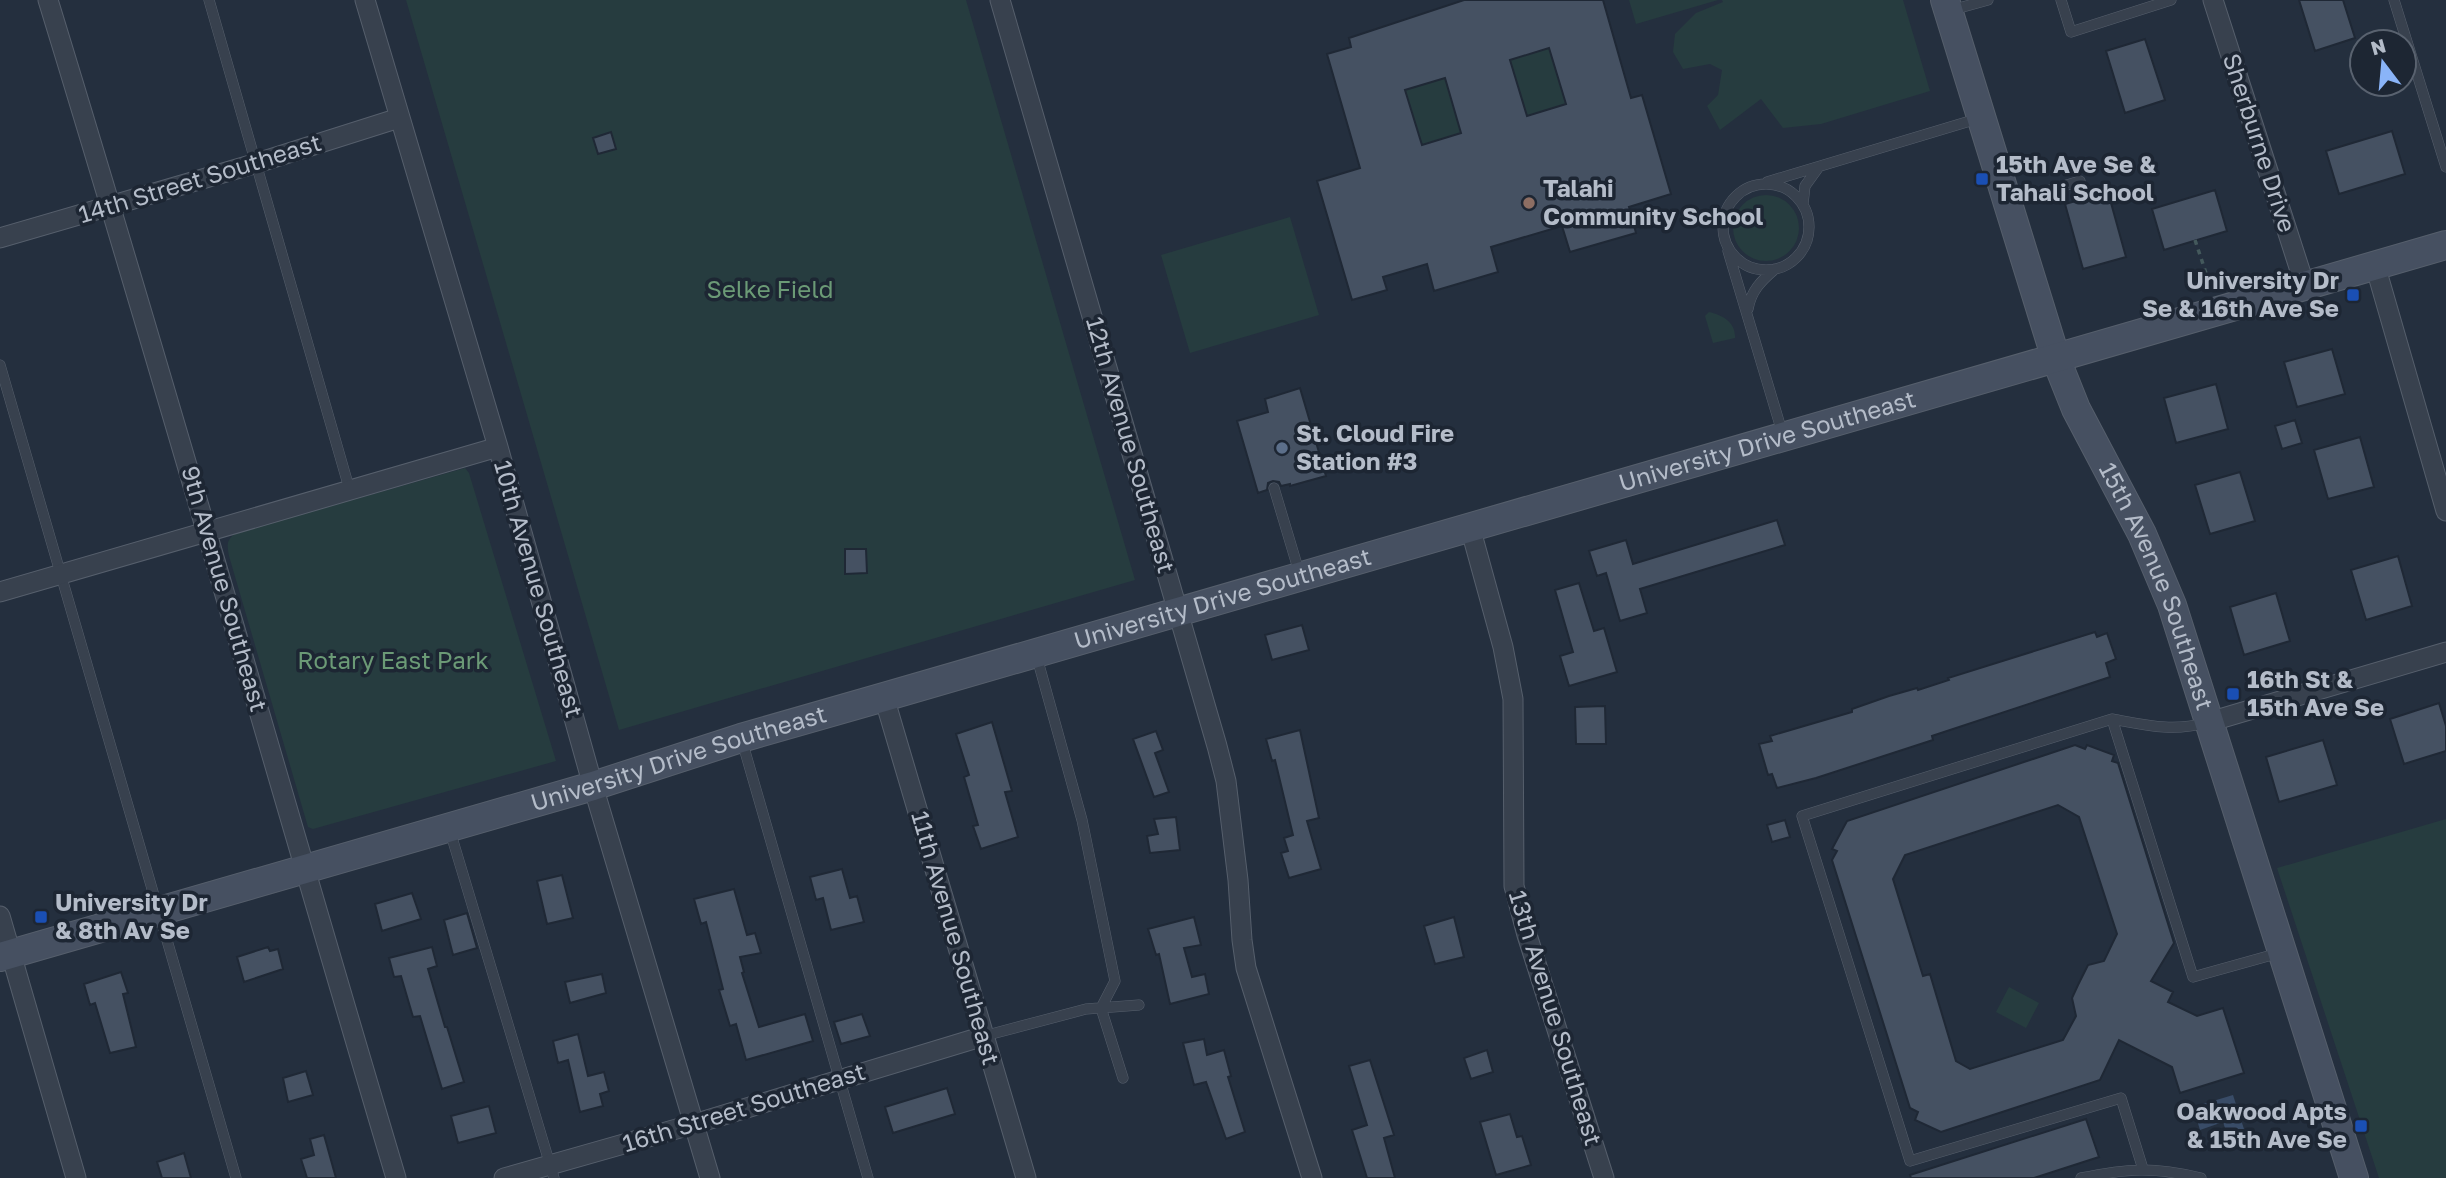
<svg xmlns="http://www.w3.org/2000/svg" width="2446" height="1178" viewBox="0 0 2446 1178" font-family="'Golos Text',sans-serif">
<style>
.green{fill:#263c3f}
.water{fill:#394c67}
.building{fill:#455162;stroke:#1f2835;stroke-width:2;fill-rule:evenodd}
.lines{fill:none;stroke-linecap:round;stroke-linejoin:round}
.lane-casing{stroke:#565f6c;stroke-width:11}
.street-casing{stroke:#565f6c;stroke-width:21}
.secondary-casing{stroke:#565f6c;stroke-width:30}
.path{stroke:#44595c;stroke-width:3.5;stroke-dasharray:5 5;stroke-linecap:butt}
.lane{stroke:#38414e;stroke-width:10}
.street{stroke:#38414e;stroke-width:19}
.secondary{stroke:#465061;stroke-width:28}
.transit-dot{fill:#1a4fb4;stroke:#1d2633;stroke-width:2.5}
.education-dot{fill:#8d6e63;stroke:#1d2633;stroke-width:2.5}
.service-dot{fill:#5c6f8a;stroke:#1d2633;stroke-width:2.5}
.labels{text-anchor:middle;stroke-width:7;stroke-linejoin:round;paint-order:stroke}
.street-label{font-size:24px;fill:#b4bcc9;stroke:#1d2633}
.poi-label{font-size:24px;font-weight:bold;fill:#b4bcc9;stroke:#1d2633;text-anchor:start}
.park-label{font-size:24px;fill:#6b9a76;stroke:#1d2633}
</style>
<rect width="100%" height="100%" fill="#242f3e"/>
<path class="green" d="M406 0H966L1135 580 619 730Z
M1629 0H1718L1636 24Z
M1722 0H1903L1930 91 1821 124 1783 128 1761 99 1720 130 1707 106 1718 95 1722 70 1710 64 1683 69 1673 52 1675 34 1696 13 1723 2Z
M1549 48 1566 104 1524 117 1520 103 1522 101 1507 61Z
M1447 77 1457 119 1464 132 1422 145 1405 90Z
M1733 228a33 33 0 1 1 66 0a33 33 0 1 1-66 0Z
M1290 217 1319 315 1190 353 1161 255Z
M1709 312C1722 315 1736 322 1735 338L1713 343 1705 316Z
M465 468 469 473 556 761 313 829 308 827 229 556C227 545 226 540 236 533Z
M2446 819V1178H2379L2277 868Z
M2009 987 2039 1003 2026 1028 1996 1012Z"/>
<path class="water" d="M2233 1095 2244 1129 2227 1134 2223 1122 2200 1130 2193 1107Z"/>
<path class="building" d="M1464 0H1603L1631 98 1642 95 1671 194 1629 207 1636 233 1570 252 1562 226 1491 247 1498 272 1434 291 1427 264 1383 277 1387 290 1352 300 1317 181 1360 168 1327 54 1351 47 1349 38ZM1549 48 1566 104 1527 116 1510 60ZM1445 78 1461 133 1422 145 1405 90Z
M2299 0H2343L2355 38 2315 51Z
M2145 39 2165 100 2125 113 2106 51Z
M2392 131 2405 174 2339 194 2326 151Z
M611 132 616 149 598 154 593 138Z
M2215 190 2227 231 2164 250 2152 209Z
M2108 192 2126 257 2083 269 2065 204Z
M2332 349 2345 394 2297 407 2284 362Z
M2216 384 2228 429 2176 443 2164 398Z
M1300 388 1326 476 1290 486V484L1281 486 1279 482 1273 481 1268 483 1267 490 1258 493 1237 421 1268 412 1265 399Z
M2295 420 2302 443 2282 449 2275 426Z
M2360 437 2374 487 2328 499 2314 450Z
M2240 472 2255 521 2210 534 2195 485Z
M1777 520 1785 545 1640 589 1647 613 1620 621 1606 573 1597 576 1589 551 1626 540 1633 564Z
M845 549H866L867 573 845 574Z
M2398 556 2412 606 2366 620 2351 570Z
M1579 583 1594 631 1604 628 1617 672 1569 686 1560 656 1573 652 1555 590Z
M2276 593 2290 641 2244 655 2230 607Z
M1302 625 1309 650 1272 660 1265 635Z
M2095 632 2097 637 2107 633 2116 659 2106 663 2110 677 1932 736 1933 740 1816 778 1777 788 1772 774 1768 775 1759 744 1772 741 1770 736 1852 712V709L1889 696 1917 688 1918 690 1949 680 1948 678Z
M2439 703 2446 726V751L2404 764 2390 719Z
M1605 706 1606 744H1576L1575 707Z
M992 722 1012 791 1005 792 1018 837 981 849 973 826 978 825 964 777 969 775 956 734Z
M1300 730 1319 818 1307 821 1321 869 1289 878 1281 853 1288 851 1284 838 1293 835 1275 760 1272 761 1266 739Z
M1156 731 1163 750 1155 753 1169 792 1154 797 1133 739Z
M2323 740 2337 785 2279 802 2266 757Z
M2075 745 2085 749 2087 745 2114 755 2112 761 2118 763 2174 943 2151 981 2173 992 2168 1002 2197 1016 2223 1008 2244 1073 2180 1093 2172 1067 2119 1040 2100 1080 1941 1132 1915 1120 1918 1112 1910 1108 1832 860 1837 851 1832 849 1847 821ZM2058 805 2079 817 2117 934 2104 961 2088 965 2078 985 2072 998 2076 1016 2063 1040 1970 1069 1956 1061 1930 974 1923 976 1893 879 1905 855Z
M1176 817 1180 850 1150 853 1147 836 1158 834 1154 819Z
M1785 820 1790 837 1772 842 1767 825Z
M842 869 850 898 857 896 864 922 831 930 823 898 816 900 810 877Z
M562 875 573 918 547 924 537 881Z
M734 889 747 935 755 933 761 953 740 957 744 972 742 973 759 1027 805 1014 813 1041 746 1060 736 1024 730 1026 719 990 723 989 706 922 701 924 694 899Z
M412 893 421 919 382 931 375 904Z
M467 913 477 948 453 955 444 920Z
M1194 917 1201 945 1184 948 1192 977 1205 974 1209 994 1170 1004 1159 954 1156 955 1148 929Z
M1454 917 1464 957 1435 964 1424 926Z
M268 947 270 951 278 949 283 969 244 982 237 957Z
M432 947 437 966 428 969 445 1027H447L464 1082 442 1089 420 1016 413 1017 401 976 394 977 389 958Z
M121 972 128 993 123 994 136 1047 110 1053 95 1003 90 1005 84 984Z
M602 974 606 993 570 1003 565 982Z
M862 1014 870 1036 841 1044 834 1022Z
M578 1034 588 1076 604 1072 609 1091 600 1094 603 1106 580 1112 568 1060 558 1063 553 1041Z
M1204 1039 1207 1055 1224 1050 1231 1076 1228 1077 1245 1132 1226 1139 1206 1082 1194 1085 1183 1043Z
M1487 1050 1493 1072 1471 1079 1464 1058Z
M1370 1060 1394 1135 1384 1138 1395 1178H1367L1352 1130 1367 1125 1349 1066Z
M306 1071 313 1095 288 1102 283 1078Z
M947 1088 955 1114 893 1133 885 1107Z
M489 1106 496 1133 458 1143 451 1116Z
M1510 1114 1517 1137 1522 1136 1531 1165 1496 1175 1480 1122Z
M2086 1119 2099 1157 2034 1178H1911L1910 1175Z
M324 1135 336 1178H307L301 1159 314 1155 310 1139Z
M184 1153 191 1178H162L157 1162Z"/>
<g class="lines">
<defs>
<path id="lane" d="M209 0 350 491
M2061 0 2071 32 2171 0
M2394 0 2446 167
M1952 10 1988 0
M1767 182 1980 118
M1723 227a43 43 0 1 1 86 0a43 43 0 1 1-86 0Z
M2011 202 2080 181
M1803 204 1805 186 1818 168
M1728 251 1783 435
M1748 309C1751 291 1761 281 1775 269
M0 365 236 1178
M1274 488 1300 575
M1036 654 1082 820 1115 981 1101 1008 1123 1078
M2112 719 2193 977 2279 953
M742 741 868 1178
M450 831 554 1178
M984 1036 1086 1009 1139 1005
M2143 1169 2121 1098 1910 1161 1802 816 2112 719C2146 725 2171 732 2206 723
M2081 1178C2129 1168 2153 1167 2201 1178"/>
<path id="street" d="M48 0C168 391 279 785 396 1178
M365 0 498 447 593 786 710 1178
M1000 0 1217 746 1226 781 1238 880 1242 940 1246 968 1312 1178
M2213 0 2305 286
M0 238 257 163 399 118
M2375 265 2446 511
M1470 527 1503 647 1513 699 1514 886 1527 935 1604 1178
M0 592 498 447
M884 697 1026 1178
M2209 722 2446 652
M0 916 76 1178
M504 1178 694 1124 984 1036"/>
<g id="secondary">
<path id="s1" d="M1945 0 2056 359 2076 409 2142 534 2172 605 2354 1178"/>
<path id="s2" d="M0 957 593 786 741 738 884 697 2446 245"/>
</g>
</defs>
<use href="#lane" class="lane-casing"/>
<use href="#street" class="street-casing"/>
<use href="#secondary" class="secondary-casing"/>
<path class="path" d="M2195 240 2208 279"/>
<use href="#lane" class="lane"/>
<use href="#street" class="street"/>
<use href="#secondary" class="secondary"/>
</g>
<g class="transit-dot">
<rect x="1975" y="172" width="14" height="14" rx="3.5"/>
<rect x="2346" y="288" width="14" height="14" rx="3.5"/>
<rect x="2226" y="687" width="14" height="14" rx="3.5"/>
<rect x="34" y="910" width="14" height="14" rx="3.5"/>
<rect x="2354" y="1119" width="14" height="14" rx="3.5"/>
</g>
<circle class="education-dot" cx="1529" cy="203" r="7"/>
<circle class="service-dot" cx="1282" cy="448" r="7"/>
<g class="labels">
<g class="street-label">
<text transform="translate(2259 143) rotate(72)" y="8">Sherburne Drive</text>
<text transform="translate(200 179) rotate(-17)" y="8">14th Street Southeast</text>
<text dy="8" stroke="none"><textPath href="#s2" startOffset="1841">University Drive Southeast</textPath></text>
<text transform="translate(1130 445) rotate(74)" y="8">12th Avenue Southeast</text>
<text dy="8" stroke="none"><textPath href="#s1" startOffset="625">15th Avenue Southeast</textPath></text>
<text transform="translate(224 589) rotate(74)" y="8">9th Avenue Southeast</text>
<text transform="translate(538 589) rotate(74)" y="8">10th Avenue Southeast</text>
<text dy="8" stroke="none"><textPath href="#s2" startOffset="1274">University Drive Southeast</textPath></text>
<text dy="8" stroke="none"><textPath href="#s2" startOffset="707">University Drive Southeast</textPath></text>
<text transform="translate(955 938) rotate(74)" y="8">11th Avenue Southeast</text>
<text transform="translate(1555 1018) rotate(73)" y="8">13th Avenue Southeast</text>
<text transform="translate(744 1108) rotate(-17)" y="8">16th Street Southeast</text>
</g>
<g class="poi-label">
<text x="1996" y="173">15th Ave Se &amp;<tspan x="1996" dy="28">Tahali School</tspan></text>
<text x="1543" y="197">Talahi<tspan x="1543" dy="28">Community School</tspan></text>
<text x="2339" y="289" text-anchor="end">University Dr<tspan x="2339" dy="28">Se &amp; 16th Ave Se</tspan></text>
<text x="1296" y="442">St. Cloud Fire<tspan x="1296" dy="28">Station #3</tspan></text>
<text x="2247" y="688">16th St &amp;<tspan x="2247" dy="28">15th Ave Se</tspan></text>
<text x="55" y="911">University Dr<tspan x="55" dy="28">&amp; 8th Av Se</tspan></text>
<text x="2347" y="1120" text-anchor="end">Oakwood Apts<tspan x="2347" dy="28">&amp; 15th Ave Se</tspan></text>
</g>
<g class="park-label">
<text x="770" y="298">Selke Field</text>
<text x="393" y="669">Rotary East Park</text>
</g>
</g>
<g transform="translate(2383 63) rotate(344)"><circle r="33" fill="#1d2633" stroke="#59626f" stroke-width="2"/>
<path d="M0-5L12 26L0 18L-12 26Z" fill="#8ab4f8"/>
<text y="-10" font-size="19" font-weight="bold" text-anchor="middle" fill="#b4bcc9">N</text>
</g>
</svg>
